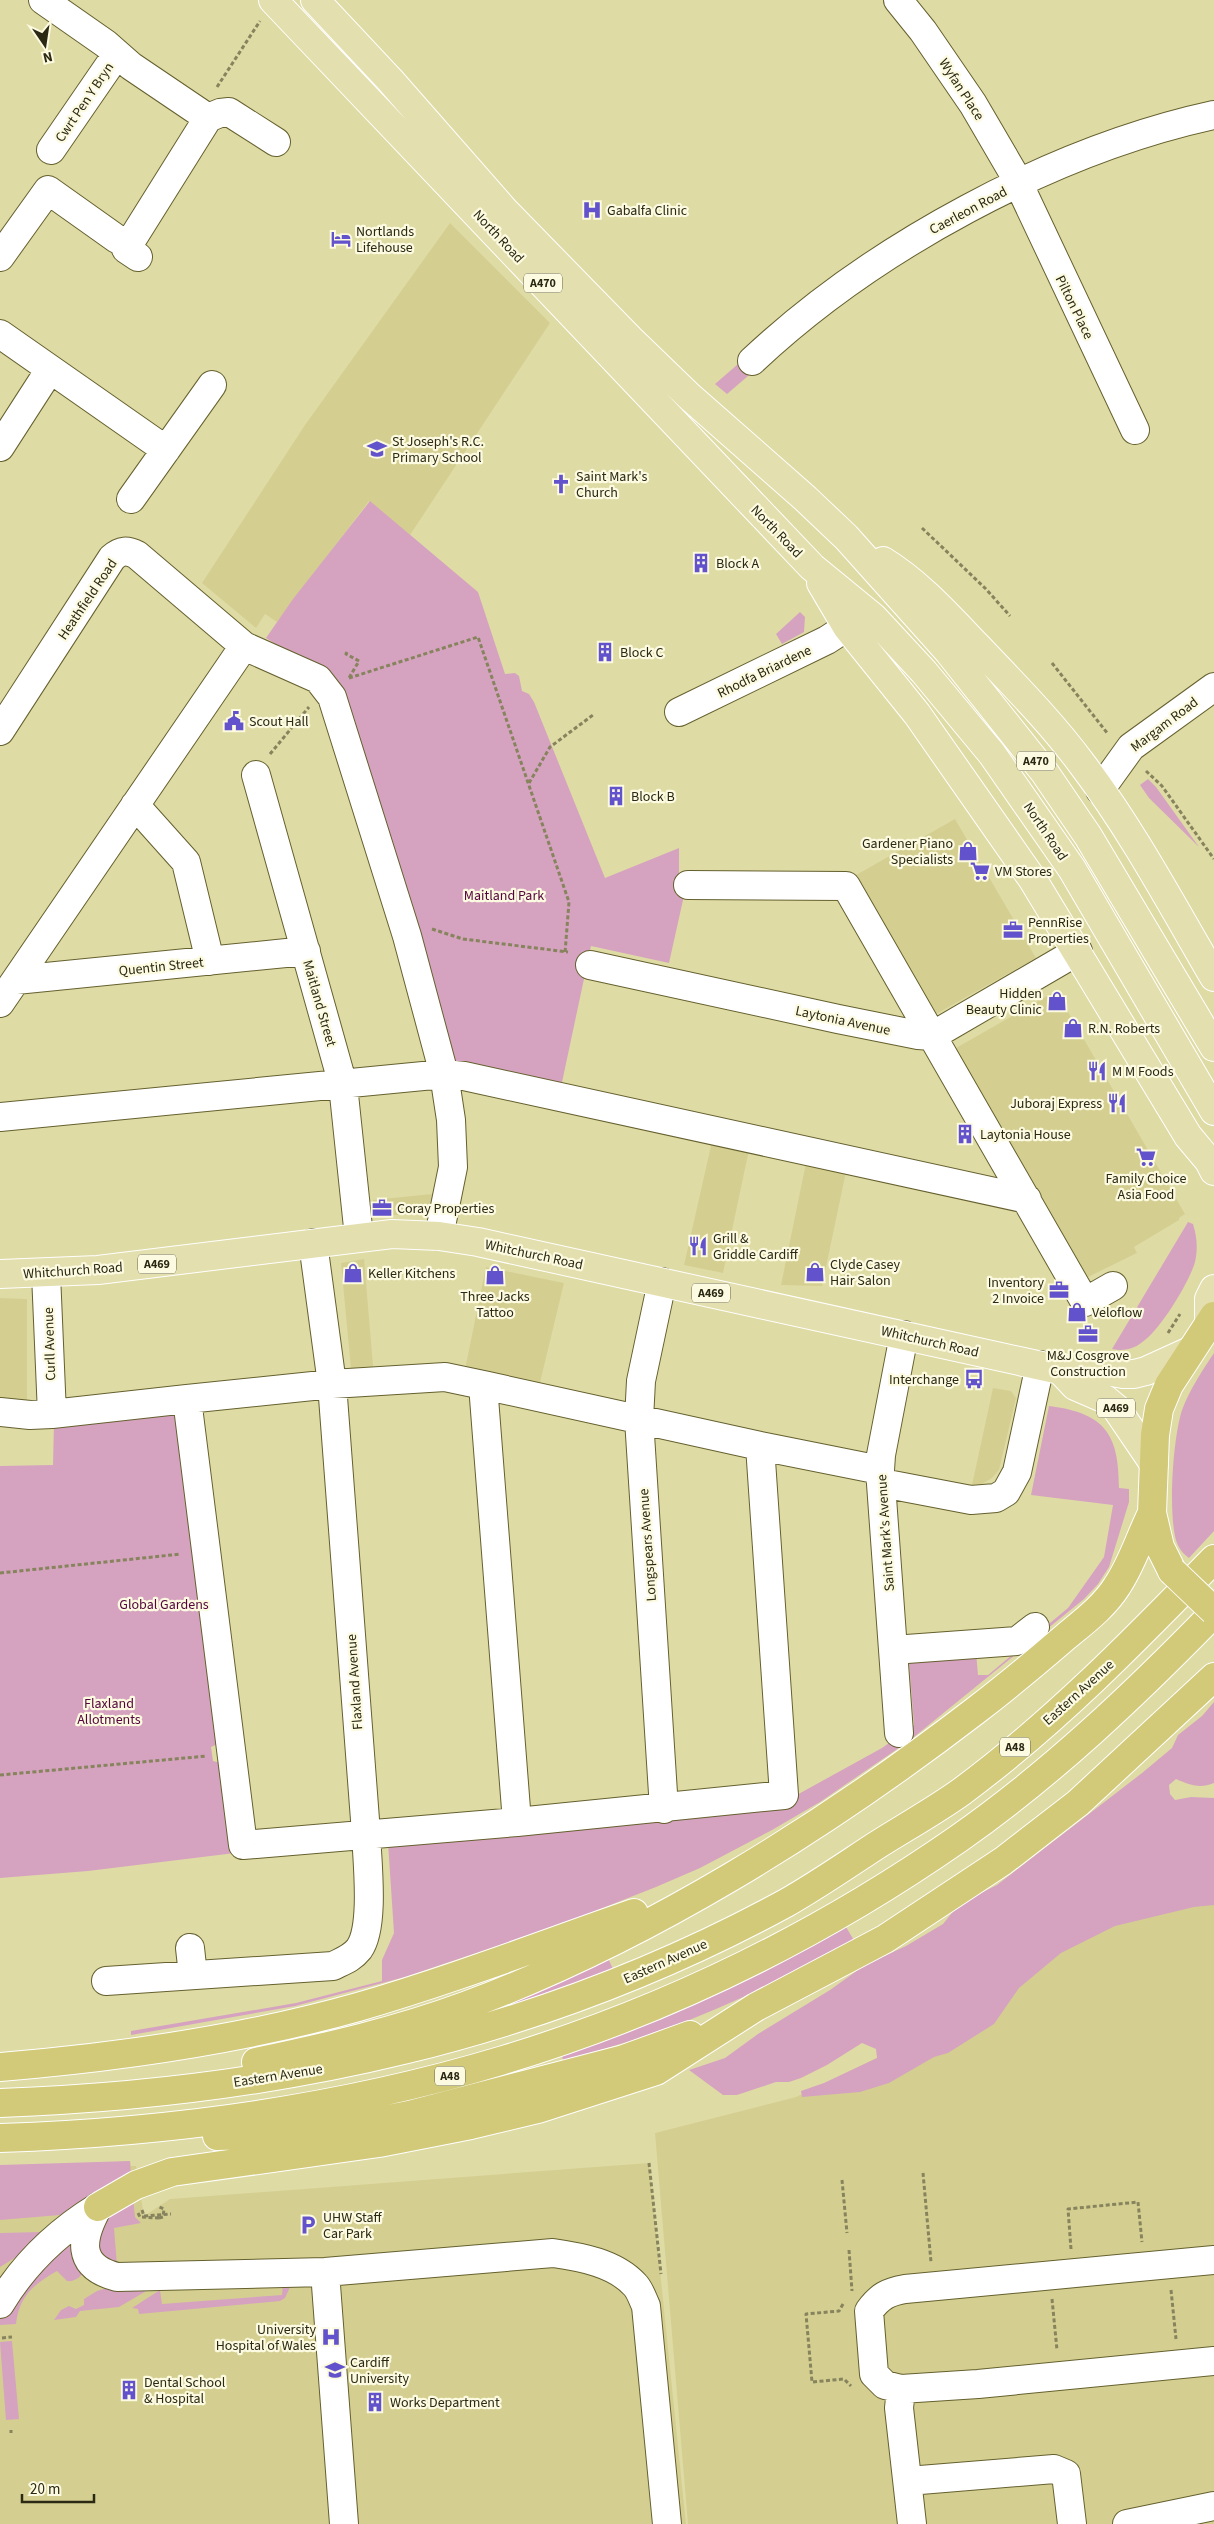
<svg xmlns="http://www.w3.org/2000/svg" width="1214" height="2524" viewBox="0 0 1214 2524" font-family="'Source Sans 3',sans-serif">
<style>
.built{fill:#d4cf91}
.green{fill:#d5a3c0}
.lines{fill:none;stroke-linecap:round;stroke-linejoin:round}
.minor-casing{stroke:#65602e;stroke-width:30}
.major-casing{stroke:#fff;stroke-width:30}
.highway-casing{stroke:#fff;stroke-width:30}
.path{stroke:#86835d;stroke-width:3;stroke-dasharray:4 2.5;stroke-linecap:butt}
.minor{stroke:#fff;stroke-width:28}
.major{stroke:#e4dfae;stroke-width:28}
.highway{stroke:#d2ca78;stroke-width:28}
.highway-bridge-casing{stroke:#fff;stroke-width:30;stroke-linecap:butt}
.path-bridge{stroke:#86835d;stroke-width:3;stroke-dasharray:4 2.5;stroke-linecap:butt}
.highway-bridge{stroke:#d2ca78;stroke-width:28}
.labels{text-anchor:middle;stroke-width:4.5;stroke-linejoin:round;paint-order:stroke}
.shield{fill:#fcfae0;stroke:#6a6850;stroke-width:1}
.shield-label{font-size:12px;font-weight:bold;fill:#2b2913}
.street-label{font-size:14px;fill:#2b2913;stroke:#fcfae0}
.poi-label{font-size:14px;fill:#2b2913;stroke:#fcfae0;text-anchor:start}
.park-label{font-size:14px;fill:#53043c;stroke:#fcfae0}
</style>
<rect width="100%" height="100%" fill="#dfdba5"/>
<path class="built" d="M450 223 550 323 410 535 369 501 277 622 265 614 256 628 202 583 305 425Z
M955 819 1036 958 929 1018 849 879Z
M1056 991 1185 1214 1179 1218V1220L1134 1247 1137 1253 1084 1279 949 1052Z
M713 1137 750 1145 723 1273 684 1265Z
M807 1158 847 1167 822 1286 781 1285Z
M442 1193 437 1213 374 1216 373 1200Z
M364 1259 374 1377 352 1379 341 1263Z
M486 1267 564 1283 538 1391 464 1374Z
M0 1298 27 1299V1409L0 1406Z
M993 1388 1011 1391 1016 1398 999 1470 992 1478 982 1484 972 1485Z
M1214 1894V2524H688L655 2133 796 2097 881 2056 1054 1916Z
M130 2161 131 2166H136L144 2216 170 2199 649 2163 686 2524H0V2172Z"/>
<path class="green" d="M745 358 755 370 727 394 715 384Z
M370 501 478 592 505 674 515 673 519 676 522 691 529 694 534 702 605 878 679 848V880L685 891 669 963 591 946 561 1087 455 1065 320 672 266 638 293 599Z
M800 612 805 617 804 632 782 644 776 634Z
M1148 779 1156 787 1199 847 1149 798 1140 785Z
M1188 1222 1193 1224C1197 1237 1198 1249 1195 1262 1189 1283 1159 1332 1141 1343 1132 1350 1122 1351 1112 1349Z
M1214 1353V1531L1189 1558C1183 1554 1178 1547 1176 1540 1168 1511 1173 1438 1182 1410 1190 1389 1202 1371 1214 1353Z
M1049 1406C1105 1413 1119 1434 1119 1488L1129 1489V1502L1109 1567 1098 1584 1084 1599 909 1741 820 1802 772 1830 700 1868 656 1887 562 1924 405 1977 295 2006 131 2035V2031L296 2003 382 1981V1960L394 1933 388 1843 784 1802 882 1748 914 1725 909 1661 976 1652 978 1675H988L1068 1608 1104 1557 1113 1505 1031 1495Z
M182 1408 222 1742 211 1747 213 1761 224 1764 235 1853 88 1871 0 1878V1466L53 1465 54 1422Z
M1214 1702V1783C1200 1789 1190 1785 1176 1779L1169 1785 1170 1794 1175 1800 1191 1797 1214 1798V1905L1194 1907 1115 1926 1061 1953 1019 1988 994 2024 948 2053 934 2057 889 2083 860 2092 802 2097 801 2091 824 2083 877 2058 876 2049 862 2043 827 2065 801 2078 789 2082H776L737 2095H723L689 2070 725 2058 758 2034 830 1990 865 1965 906 1946 943 1924 959 1904 997 1885 1142 1773 1172 1748 1178 1735 1202 1716Z
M846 1927 855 1942C794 1973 733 2004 668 2028 634 2041 598 2050 563 2061L562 2055C661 2021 754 1976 846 1927Z
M607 1956 613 1969 509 2007 506 2001Z
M130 2161 131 2177 60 2215 0 2220V2165Z
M133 2198 135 2217 141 2223 114 2228 117 2265 103 2259 96 2244 107 2216Z
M42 2232 21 2254 0 2267V2233Z
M74 2233 84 2270C82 2277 74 2282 67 2281L57 2271C34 2284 19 2296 16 2324L0 2325V2316Z
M283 2283 291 2285 285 2298 280 2301 139 2314 138 2309 132 2308 160 2290 162 2304 282 2295Z
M110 2287 148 2290 119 2307 80 2311 76 2317 54 2320 61 2310 69 2306 76 2309 84 2305V2299L97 2291Z
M12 2341 19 2419 6 2420 0 2342Z"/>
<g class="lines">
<defs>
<path id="minor" d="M43 0 106 44 131 66 208 118
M898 0 923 31 973 104 1015 176 1135 430
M51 150 117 54
M0 257 48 190 117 239
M138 257 126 249 208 118 220 113 229 112 276 142
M0 334 166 450
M752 361C872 248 1053 150 1214 115
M0 447 49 371
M131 499 212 385
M679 712 827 640 847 627
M0 731 112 558C121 550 127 550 137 555L244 646 318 679 332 697 407 936 444 1074 451 1120 453 1167 439 1236
M256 775 343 1085 359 1237
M1100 790 1131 747 1214 687
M135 805 186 862 210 961
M688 885 846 886 1085 1302 1113 1286
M590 965 838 1019 918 1035 932 1036 1078 951
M16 980 306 951
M0 1003 244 646
M0 1117 444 1074 464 1076 1027 1199
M46 1274 52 1414
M662 1282 641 1381 639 1419 664 1809
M483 1385 445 1377 332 1384 187 1399 243 1845 517 1822 483 1385 760 1446 784 1795 517 1822
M0 1412 30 1415 52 1414 187 1399
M760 1446 880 1470
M882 1483 971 1500 996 1498 1006 1492 1017 1472 1040 1365
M893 1650 1017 1641 1035 1627
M899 1733 880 1470 881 1455 904 1335
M190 1948 193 1975
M106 1981 333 1966C343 1961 352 1958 359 1949 375 1927 367 1860 366 1833L332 1384 313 1243
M98 2207C81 2238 75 2266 117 2277L325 2272 553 2253C581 2257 615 2263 635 2285 640 2290 643 2300 646 2306L667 2524
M1214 2260 905 2289C888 2292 880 2296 869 2311L874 2374 885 2385 901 2389 978 2384 1214 2361
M325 2272 344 2524
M0 2304C24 2264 59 2231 98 2207
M901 2389 899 2408 912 2524
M908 2481 1054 2469 1066 2474 1072 2524
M1127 2524 1214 2506"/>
<path id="major" d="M273 0 812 567 873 617 924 672 992 754 1072 869 1214 1111
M315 0 390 80 504 210 630 339 689 396 806 499 846 537 948 651 1045 773 1088 836 1214 1047
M883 561C919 583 949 617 978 647 1014 685 1051 722 1082 764 1132 830 1172 905 1214 977
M821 583 847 627 917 714 1033 880 1188 1136 1209 1161 1214 1171
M0 1274 98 1270 392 1234 439 1236 478 1242 1060 1370 1085 1367 1123 1374H1134L1146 1371 1190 1351
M1209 1322V1299L1214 1289
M1060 1370 1075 1386 1105 1399 1116 1408 1154 1464"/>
<path id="highway" d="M1172 1571 1160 1547 1152 1513 1155 1435 1159 1409 1169 1385 1214 1316
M256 2062C327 2047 397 2031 465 2006 644 1940 824 1827 975 1711 1005 1688 1034 1664 1063 1639 1082 1623 1104 1607 1117 1586 1132 1564 1140 1537 1152 1513
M0 2067C121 2057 241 2040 358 2007 451 1980 542 1945 634 1913
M0 2103C279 2093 540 2037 786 1903 816 1886 845 1866 874 1847 902 1829 933 1812 961 1792 1053 1724 1134 1641 1214 1559
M217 2136 316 2133 409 2115 624 2059 690 2035
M0 2138C354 2126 665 2043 958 1839 1051 1774 1135 1694 1214 1613
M98 2207 136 2185 172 2172 379 2143 471 2125 538 2109 656 2071 756 2007 885 1939 1003 1861 1078 1803 1214 1677"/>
</defs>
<use href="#minor" class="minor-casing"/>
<use href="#major" class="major-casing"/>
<use href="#highway" class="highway-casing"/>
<path class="path" d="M217 87 260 21
M922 528 986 589 1010 616
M347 652 346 654 359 661 349 678
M1052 663 1108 734
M349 678 478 637 569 902 565 953
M270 754 309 707
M1146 771 1162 786 1214 859
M529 783 550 747 593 715
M432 929 463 939 568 952
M1168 1333 1180 1314
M0 1573 181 1554
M0 1775 207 1756
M649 2163 661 2274
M923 2173 931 2262
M842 2180 847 2233
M142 2210 144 2216 171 2214
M138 2213 140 2217 159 2218
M1071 2249 1068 2209 1138 2202 1142 2242
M849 2250 852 2291
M1171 2290 1176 2339
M1052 2299 1057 2350
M843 2304 839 2311 806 2314 812 2382 844 2379 851 2386
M2 2338 12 2337
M11 2430V2433"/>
<use href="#minor" class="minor"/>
<use href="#major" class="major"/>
<use href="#highway" class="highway"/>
<defs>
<path id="highway-bridge" d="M1172 1571 1214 1611"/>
</defs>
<use href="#highway-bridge" class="highway-bridge-casing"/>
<path class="path-bridge" d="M159 2218 163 2217 164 2209 159 2207"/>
<use href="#highway-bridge" class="highway-bridge"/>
</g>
<defs>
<symbol id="hospital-bare" viewBox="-9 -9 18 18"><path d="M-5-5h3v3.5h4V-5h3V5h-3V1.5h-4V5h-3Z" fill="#6253cc" stroke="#fcfae0" stroke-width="2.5" paint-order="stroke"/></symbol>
<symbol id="hotel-bare" viewBox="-9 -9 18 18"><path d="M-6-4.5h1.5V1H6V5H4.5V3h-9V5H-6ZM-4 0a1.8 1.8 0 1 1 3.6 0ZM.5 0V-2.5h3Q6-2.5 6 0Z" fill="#6253cc" stroke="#fcfae0" stroke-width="2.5" paint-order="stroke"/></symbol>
<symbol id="school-bare" viewBox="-9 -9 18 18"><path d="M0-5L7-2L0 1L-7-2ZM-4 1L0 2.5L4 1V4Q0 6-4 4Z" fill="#6253cc" stroke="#fcfae0" stroke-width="2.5" paint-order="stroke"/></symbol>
<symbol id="church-bare" viewBox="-9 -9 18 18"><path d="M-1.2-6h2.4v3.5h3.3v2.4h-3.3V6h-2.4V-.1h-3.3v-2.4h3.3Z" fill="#6253cc" stroke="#fcfae0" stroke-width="2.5" paint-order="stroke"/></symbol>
<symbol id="building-bare" viewBox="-9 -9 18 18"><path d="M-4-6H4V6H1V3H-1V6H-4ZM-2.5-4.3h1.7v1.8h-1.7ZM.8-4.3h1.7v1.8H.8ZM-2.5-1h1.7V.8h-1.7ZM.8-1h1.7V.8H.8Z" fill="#6253cc" stroke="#fcfae0" stroke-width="2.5" paint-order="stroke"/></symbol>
<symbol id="civic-bare" viewBox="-9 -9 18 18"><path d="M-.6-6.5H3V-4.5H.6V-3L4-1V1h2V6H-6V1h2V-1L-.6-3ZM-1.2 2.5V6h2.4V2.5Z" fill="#6253cc" stroke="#fcfae0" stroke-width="2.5" paint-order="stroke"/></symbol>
<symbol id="shop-bare" viewBox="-9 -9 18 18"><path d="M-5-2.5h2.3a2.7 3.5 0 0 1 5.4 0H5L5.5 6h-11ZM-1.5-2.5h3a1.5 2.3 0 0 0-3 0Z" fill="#6253cc" stroke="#fcfae0" stroke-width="2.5" paint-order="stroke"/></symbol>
<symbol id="supermarket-bare" viewBox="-9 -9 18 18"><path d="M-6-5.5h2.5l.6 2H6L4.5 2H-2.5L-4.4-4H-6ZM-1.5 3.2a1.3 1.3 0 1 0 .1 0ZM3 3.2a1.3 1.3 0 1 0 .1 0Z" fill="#6253cc" stroke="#fcfae0" stroke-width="2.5" paint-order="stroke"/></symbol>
<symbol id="office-bare" viewBox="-9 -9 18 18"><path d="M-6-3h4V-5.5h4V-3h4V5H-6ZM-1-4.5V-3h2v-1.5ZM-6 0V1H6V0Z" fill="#6253cc" stroke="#fcfae0" stroke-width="2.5" paint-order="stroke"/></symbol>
<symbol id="restaurant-bare" viewBox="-9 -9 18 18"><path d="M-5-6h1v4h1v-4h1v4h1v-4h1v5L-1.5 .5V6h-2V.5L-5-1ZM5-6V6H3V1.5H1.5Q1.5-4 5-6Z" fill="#6253cc" stroke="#fcfae0" stroke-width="2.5" paint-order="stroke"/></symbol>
<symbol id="bus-bare" viewBox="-9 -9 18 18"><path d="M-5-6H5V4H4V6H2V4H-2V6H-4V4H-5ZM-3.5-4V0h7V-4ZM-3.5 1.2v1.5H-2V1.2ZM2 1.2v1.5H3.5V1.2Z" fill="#6253cc" stroke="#fcfae0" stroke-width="2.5" paint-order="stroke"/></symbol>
<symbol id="parking-bare" viewBox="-9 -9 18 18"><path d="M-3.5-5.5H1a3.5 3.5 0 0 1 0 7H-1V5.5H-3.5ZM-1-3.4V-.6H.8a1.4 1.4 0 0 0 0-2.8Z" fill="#6253cc" stroke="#fcfae0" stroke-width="2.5" paint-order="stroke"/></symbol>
<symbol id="university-bare" viewBox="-9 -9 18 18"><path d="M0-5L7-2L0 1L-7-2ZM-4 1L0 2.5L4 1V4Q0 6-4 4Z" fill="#6253cc" stroke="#fcfae0" stroke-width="2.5" paint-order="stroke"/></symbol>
</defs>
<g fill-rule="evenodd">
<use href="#hospital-bare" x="578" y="196" width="28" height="28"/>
<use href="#hotel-bare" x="327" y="225" width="28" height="28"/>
<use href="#school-bare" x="363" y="435" width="28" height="28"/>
<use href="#church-bare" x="547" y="470" width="28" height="28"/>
<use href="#building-bare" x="687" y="549" width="28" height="28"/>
<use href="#building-bare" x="591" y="638" width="28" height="28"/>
<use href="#civic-bare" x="220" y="707" width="28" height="28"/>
<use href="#building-bare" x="602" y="782" width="28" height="28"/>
<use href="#shop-bare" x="954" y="837" width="28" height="28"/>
<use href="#supermarket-bare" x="966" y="857" width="28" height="28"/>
<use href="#office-bare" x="999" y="916" width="28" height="28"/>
<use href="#shop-bare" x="1043" y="987" width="28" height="28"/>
<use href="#shop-bare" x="1059" y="1014" width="28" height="28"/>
<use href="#restaurant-bare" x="1083" y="1057" width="28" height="28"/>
<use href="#restaurant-bare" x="1103" y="1089" width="28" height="28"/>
<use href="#building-bare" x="951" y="1120" width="28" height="28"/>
<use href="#supermarket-bare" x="1132" y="1143" width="28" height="28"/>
<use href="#office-bare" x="368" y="1194" width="28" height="28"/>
<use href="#restaurant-bare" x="684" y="1232" width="28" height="28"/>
<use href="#shop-bare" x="801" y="1258" width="28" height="28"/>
<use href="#shop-bare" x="339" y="1259" width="28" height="28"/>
<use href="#shop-bare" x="481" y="1261" width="28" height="28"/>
<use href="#office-bare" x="1045" y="1276" width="28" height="28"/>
<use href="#shop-bare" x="1063" y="1298" width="28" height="28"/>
<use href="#office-bare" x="1074" y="1320" width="28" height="28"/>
<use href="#bus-bare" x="960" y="1365" width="28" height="28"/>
<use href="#parking-bare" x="294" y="2211" width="28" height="28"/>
<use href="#hospital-bare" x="317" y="2323" width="28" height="28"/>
<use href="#university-bare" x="321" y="2356" width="28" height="28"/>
<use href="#building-bare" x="115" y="2376" width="28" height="28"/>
<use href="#building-bare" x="361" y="2388" width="28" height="28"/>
</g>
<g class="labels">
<g class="shield">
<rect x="524" y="273.5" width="38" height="19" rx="4"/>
<rect x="1017" y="751.5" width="38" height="19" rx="4"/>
<rect x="138" y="1254.5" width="38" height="19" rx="4"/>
<rect x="692" y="1283.5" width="38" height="19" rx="4"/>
<rect x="1097" y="1398.5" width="38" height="19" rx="4"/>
<rect x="1000" y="1737.5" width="30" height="19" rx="4"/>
<rect x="435" y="2066.5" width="30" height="19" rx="4"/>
</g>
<g class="shield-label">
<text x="543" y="287">A470</text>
<text x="1036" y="765">A470</text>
<text x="157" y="1268">A469</text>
<text x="711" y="1297">A469</text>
<text x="1116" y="1412">A469</text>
<text x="1015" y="1751">A48</text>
<text x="450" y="2080">A48</text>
</g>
<g class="street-label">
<text transform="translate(962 89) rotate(57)" y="5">Wyfan Place</text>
<text transform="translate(84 102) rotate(-56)" y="5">Cwrt Pen Y Bryn</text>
<text transform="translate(968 210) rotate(-28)" y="5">Caerleon Road</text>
<text transform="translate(499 236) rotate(47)" y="5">North Road</text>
<text transform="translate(1075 307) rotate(64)" y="5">Pilton Place</text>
<text transform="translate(777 531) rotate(46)" y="5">North Road</text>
<text transform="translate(87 599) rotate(-56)" y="5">Heathfield Road</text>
<text transform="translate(764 671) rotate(-26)" y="5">Rhodfa Briardene</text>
<text transform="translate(1164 724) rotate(-37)" y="5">Margam Road</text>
<text transform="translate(1046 831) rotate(56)" y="5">North Road</text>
<text transform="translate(161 966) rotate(-6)" y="5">Quentin Street</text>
<text transform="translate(320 1003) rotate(74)" y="5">Maitland Street</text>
<text transform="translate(843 1020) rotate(12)" y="5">Laytonia Avenue</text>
<text transform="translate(534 1254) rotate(12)" y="5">Whitchurch Road</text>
<text transform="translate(73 1270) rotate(-4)" y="5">Whitchurch Road</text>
<text transform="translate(930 1341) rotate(13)" y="5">Whitchurch Road</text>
<text transform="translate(49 1344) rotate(-92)" y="5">Curll Avenue</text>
<text transform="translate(885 1533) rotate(-94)" y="5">Saint Mark's Avenue</text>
<text transform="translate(647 1545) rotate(-94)" y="5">Longspears Avenue</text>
<text transform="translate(354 1682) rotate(-94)" y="5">Flaxland Avenue</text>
<text transform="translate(1078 1692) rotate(-42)" y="5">Eastern Avenue</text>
<text transform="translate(665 1961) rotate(-24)" y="5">Eastern Avenue</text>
<text transform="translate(278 2075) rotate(-9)" y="5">Eastern Avenue</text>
</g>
<g class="poi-label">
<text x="607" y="215">Gabalfa Clinic</text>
<text x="356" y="236">Nortlands<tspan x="356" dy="16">Lifehouse</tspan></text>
<text x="392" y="446">St Joseph's R.C.<tspan x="392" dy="16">Primary School</tspan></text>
<text x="576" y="481">Saint Mark's<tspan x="576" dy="16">Church</tspan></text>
<text x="716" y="568">Block A</text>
<text x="620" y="657">Block C</text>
<text x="249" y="726">Scout Hall</text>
<text x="631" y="801">Block B</text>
<text x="953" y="848" text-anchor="end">Gardener Piano<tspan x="953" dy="16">Specialists</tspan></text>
<text x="995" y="876">VM Stores</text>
<text x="1028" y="927">PennRise<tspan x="1028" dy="16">Properties</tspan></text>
<text x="1042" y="998" text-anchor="end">Hidden<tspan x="1042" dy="16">Beauty Clinic</tspan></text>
<text x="1088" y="1033">R.N. Roberts</text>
<text x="1112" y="1076">M M Foods</text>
<text x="1102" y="1108" text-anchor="end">Juboraj Express</text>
<text x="980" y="1139">Laytonia House</text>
<text x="1146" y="1183" text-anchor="middle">Family Choice<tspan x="1146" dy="16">Asia Food</tspan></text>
<text x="397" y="1213">Coray Properties</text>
<text x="713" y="1243">Grill &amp;<tspan x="713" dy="16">Griddle Cardiff</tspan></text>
<text x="830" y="1269">Clyde Casey<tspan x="830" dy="16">Hair Salon</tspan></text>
<text x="368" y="1278">Keller Kitchens</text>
<text x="1044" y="1287" text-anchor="end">Inventory<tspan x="1044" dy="16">2 Invoice</tspan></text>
<text x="495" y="1301" text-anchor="middle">Three Jacks<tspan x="495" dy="16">Tattoo</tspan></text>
<text x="1092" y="1317">Veloflow</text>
<text x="1088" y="1360" text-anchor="middle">M&amp;J Cosgrove<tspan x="1088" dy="16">Construction</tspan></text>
<text x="959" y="1384" text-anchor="end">Interchange</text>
<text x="323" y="2222">UHW Staff<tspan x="323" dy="16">Car Park</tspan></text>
<text x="316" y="2334" text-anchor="end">University<tspan x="316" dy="16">Hospital of Wales</tspan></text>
<text x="350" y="2367">Cardiff<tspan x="350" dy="16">University</tspan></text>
<text x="144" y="2387">Dental School<tspan x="144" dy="16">&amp; Hospital</tspan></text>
<text x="390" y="2407">Works Department</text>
</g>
<g class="park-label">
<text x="504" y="900">Maitland Park</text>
<text x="164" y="1609">Global Gardens</text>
<text x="109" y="1708">Flaxland<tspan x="109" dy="16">Allotments</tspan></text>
</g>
</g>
<g transform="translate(45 45) rotate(167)" stroke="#fcfae0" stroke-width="4" paint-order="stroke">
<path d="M0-4L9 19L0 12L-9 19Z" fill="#2b2913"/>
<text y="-8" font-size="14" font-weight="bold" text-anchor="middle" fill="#2b2913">N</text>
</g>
<path d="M22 2494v8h72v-8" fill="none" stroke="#2b2913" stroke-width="2.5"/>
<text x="30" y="2494" font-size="15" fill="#2b2913" stroke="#fcfae0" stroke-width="4" paint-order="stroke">20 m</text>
</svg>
